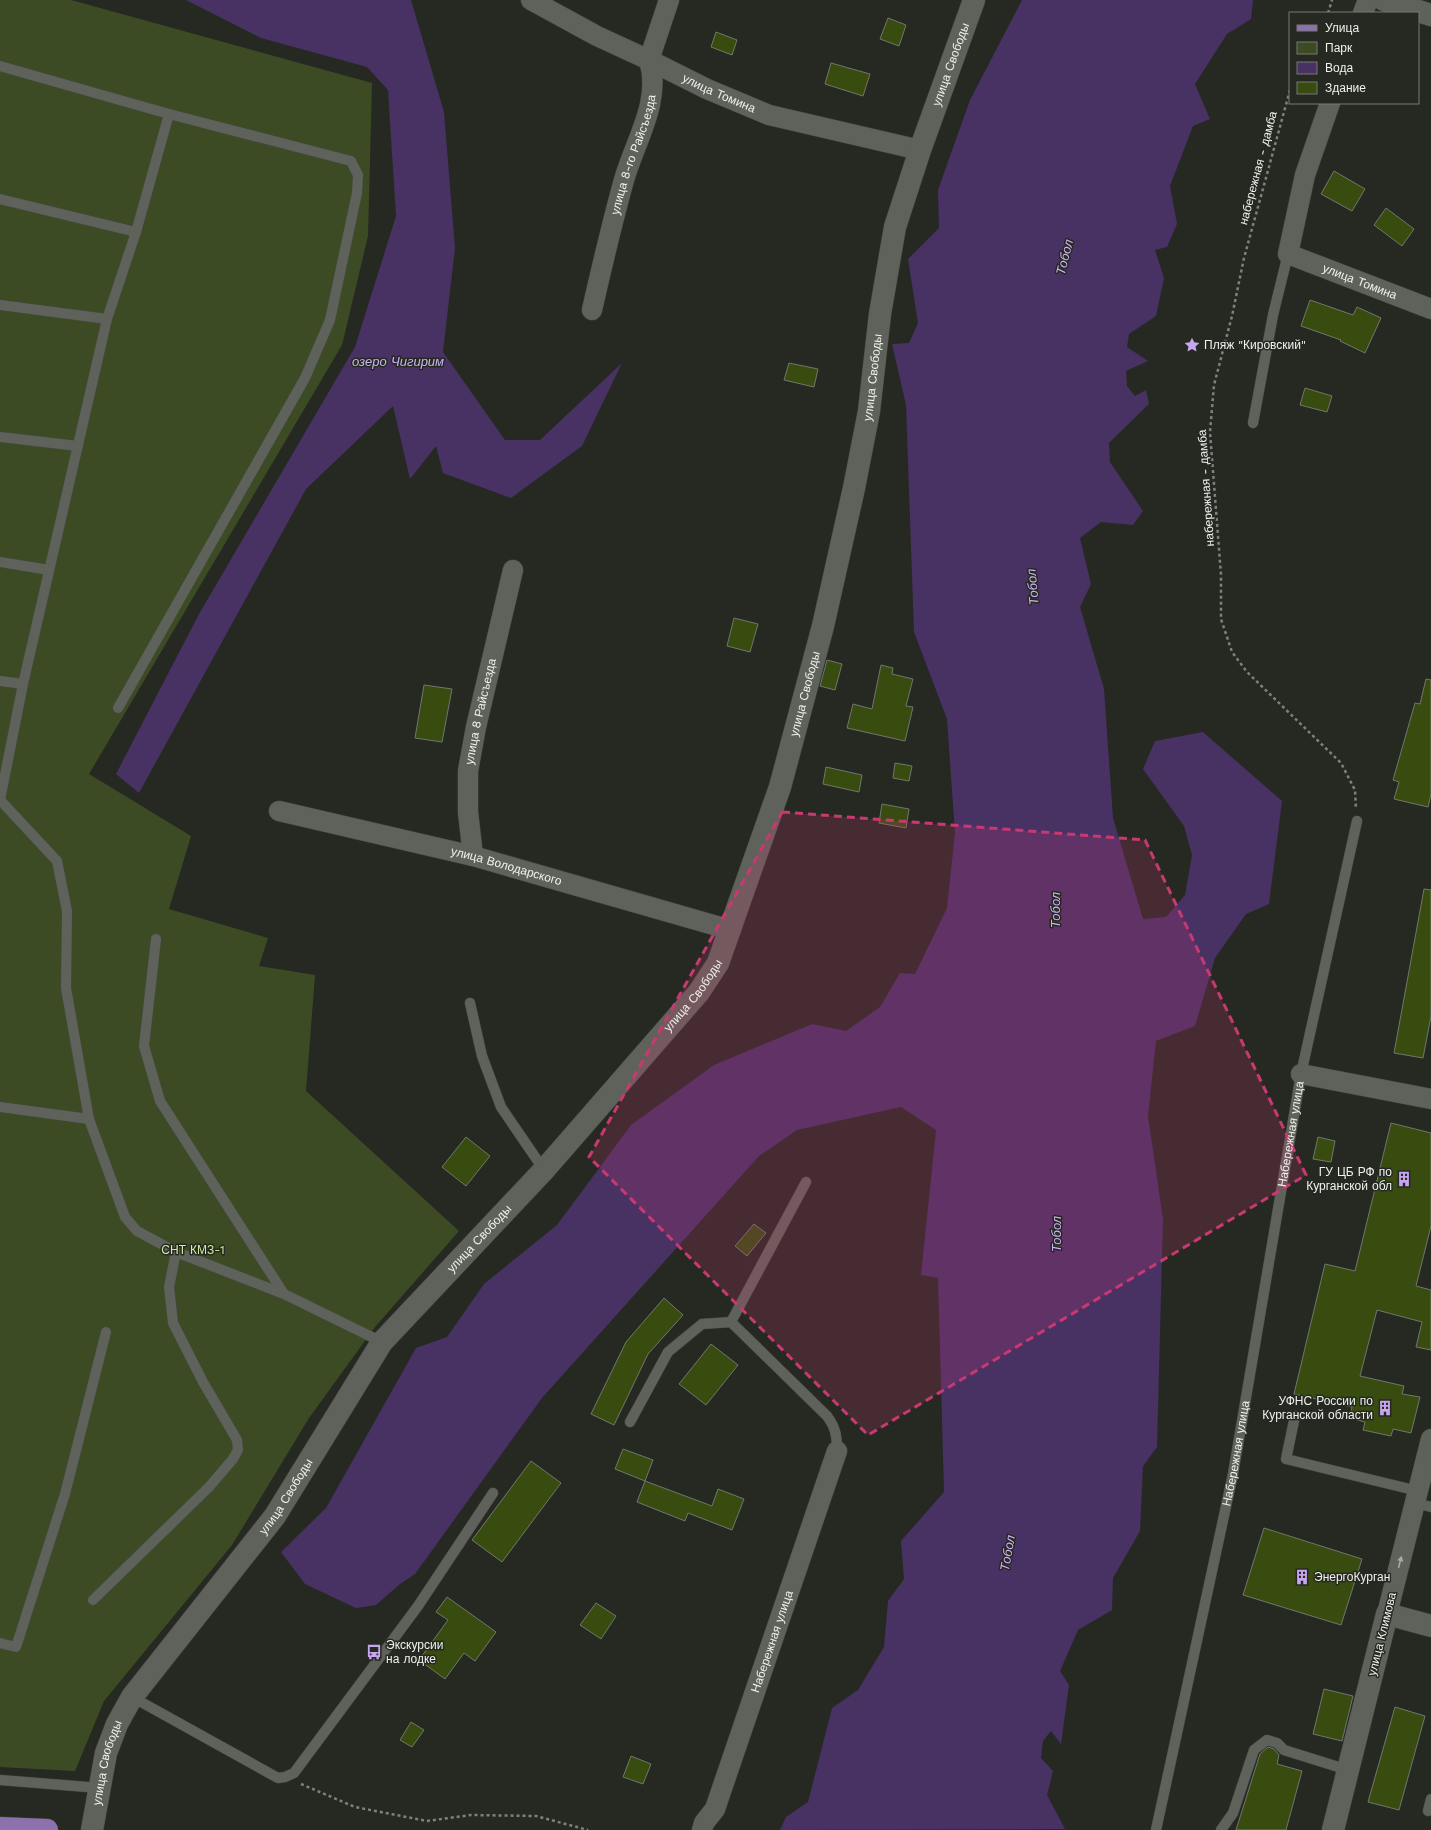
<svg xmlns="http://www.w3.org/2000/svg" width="1431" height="1830" viewBox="0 0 1431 1830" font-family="'Work Sans',sans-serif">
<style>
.green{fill:#3d4b25}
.water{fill:#483163}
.building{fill:#384c0f;stroke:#72766e}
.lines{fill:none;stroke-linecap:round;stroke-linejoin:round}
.service-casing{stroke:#454842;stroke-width:11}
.minor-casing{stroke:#454842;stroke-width:21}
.tertiary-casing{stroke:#454842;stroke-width:23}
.primary-casing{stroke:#454842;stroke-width:23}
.path{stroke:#7f817b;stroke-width:2.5;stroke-dasharray:3 3;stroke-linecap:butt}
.service{stroke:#5f625a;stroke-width:10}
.minor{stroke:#5f625a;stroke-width:20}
.tertiary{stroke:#5f625a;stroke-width:22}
.primary{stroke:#8c71ac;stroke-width:22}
.oneway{fill:#a7aaa3}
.marked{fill:#c93971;fill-opacity:0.2;stroke:#c93971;stroke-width:3;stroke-dasharray:8 5;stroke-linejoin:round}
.labels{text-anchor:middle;stroke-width:3;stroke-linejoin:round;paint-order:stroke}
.street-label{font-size:12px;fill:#eff1ec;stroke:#262922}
.poi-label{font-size:12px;fill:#eff1ec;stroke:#262922;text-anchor:start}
.park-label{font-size:12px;fill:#cef099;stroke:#262922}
.water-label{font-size:13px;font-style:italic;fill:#cfb4f5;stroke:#262922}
</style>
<rect width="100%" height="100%" fill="#262922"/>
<path class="green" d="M0 0H71L372 83 368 236 342 345 89 774 191 836 169 909 268 938 259 966 315 975 306 1091 459 1231 375 1327 309 1418 232 1545 104 1701 75 1771 0 1767Z"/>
<path class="water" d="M186 0H411L444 112 455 248 443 352 505 440H540L622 363 582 446 511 498 443 473 436 446 410 479 393 406 306 489 139 793 116 774 199 614 355 347 396 216 388 90 367 67 261 38Z
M1022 0H1253L1251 19 1227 34 1195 84 1210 119 1193 126 1170 186 1177 224 1167 247 1155 250 1164 278 1156 316 1129 334 1127 347 1148 361 1126 371 1127 386 1135 396 1146 390 1149 404 1109 443 1110 462 1143 511 1133 525 1101 522 1080 538 1091 584 1080 607 1104 689 1113 818 1143 919 1166 917 1185 895 1192 855 1184 826 1143 769 1155 741 1203 732 1282 801 1269 904 1246 914 1215 958 1195 1026 1156 1041 1148 1116 1163 1219 1157 1447 1143 1466 1140 1531 1113 1578 1112 1610 1078 1630 1060 1671 1069 1685 1061 1744 1051 1731 1043 1741 1041 1758 1053 1771 1047 1795 1065 1829 780 1830 786 1817 808 1802 832 1708 858 1690 884 1647 888 1601 904 1579 901 1541 944 1492 938 1278 921 1275 936 1130 901 1107 797 1130 759 1156 542 1398 415 1574 400 1584 376 1605 356 1608 305 1584 281 1552 326 1508 416 1348 447 1337 484 1284 557 1225 631 1125 714 1065 812 1024 846 1031 880 1007 900 973 915 974 947 908 955 833 947 719 914 632 906 405 892 344 909 343 918 323 908 259 939 228 938 190 970 100Z"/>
<path class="building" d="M888 18 906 25 899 46 880 39Z
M716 32 737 40 732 55 711 47Z
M831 63 870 74 863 96 825 84Z
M1334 171 1365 189 1352 211 1321 194Z
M1386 208 1414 229 1402 246 1374 225Z
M1310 300 1353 315 1357 307 1381 318 1365 353 1340 341 1341 340 1301 326Z
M789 363 818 369 814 387 784 380Z
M1305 388 1332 396 1327 412 1300 405Z
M734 618 758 624 750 652 727 646Z
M827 660 842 664 835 690 820 686Z
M881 665 893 668 892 674 913 679 906 706 913 707 905 741 847 728 853 704 872 709Z
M1426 679 1431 680V794L1428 807 1394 799 1399 782 1393 780 1415 703 1420 704Z
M424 685 452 689 442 742 415 738Z
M895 763 912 766 909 781 893 778Z
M826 767 862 775 859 792 823 784Z
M882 804 909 809 906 828 879 823Z
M1424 889 1431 890V1016L1423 1058 1394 1053Z
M1391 1123 1431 1133V1226L1416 1286 1431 1290V1350L1416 1347 1422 1322 1377 1310 1360 1376 1404 1386 1402 1394 1420 1397 1411 1433 1393 1429 1391 1436 1363 1430 1365 1422 1350 1418 1352 1407 1294 1394 1325 1264 1355 1271Z
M466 1137 490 1156 466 1186 442 1167Z
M1318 1137 1335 1141 1331 1162 1313 1159Z
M754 1224 766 1233 747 1256 735 1246Z
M664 1298 683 1315 648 1354 614 1425 591 1414 626 1342Z
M711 1344 738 1365 706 1405 679 1384Z
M623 1449 653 1460 645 1481 615 1469Z
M531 1461 561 1483 502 1562 472 1540Z
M645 1481 712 1506 718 1489 744 1499 732 1530 688 1513 685 1521 637 1502Z
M1264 1528 1362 1559 1341 1625 1243 1595Z
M447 1597 496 1632 475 1661 464 1653 445 1679 419 1660 448 1620 436 1612Z
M596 1603 616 1616 601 1639 580 1625Z
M1324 1689 1353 1696 1342 1741 1313 1734Z
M1395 1707 1425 1716 1399 1810 1368 1802Z
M411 1722 424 1730 412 1747 400 1740Z
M1268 1747 1274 1749 1279 1755 1277 1764 1302 1771 1286 1830H1236L1260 1754Z
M631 1756 651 1764 643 1784 623 1777Z"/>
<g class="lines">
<defs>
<g id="service">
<path d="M0 66 169 114 351 161 358 175 357 193 330 320 305 378 118 708"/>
<path d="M169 114 136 232 107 319 23 684 0 800 57 861 67 911 66 988 89 1119 125 1217 137 1231 176 1252 284 1294 382 1342"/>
<path d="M0 199 136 232"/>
<path d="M0 305 107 319"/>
<path d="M1253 423 1273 315 1288 254"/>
<path d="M0 437 78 446"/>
<path d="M0 562 49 570"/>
<path d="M0 681 23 684"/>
<path d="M156 939 144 1046 160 1101 284 1294"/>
<path d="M470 1003 482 1056 501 1107 544 1170"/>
<path d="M0 1107 89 1119"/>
<path d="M731 1322 806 1182"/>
<path d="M1295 1416 1286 1459 1418 1491"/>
<path d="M630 1422 668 1352 702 1324 731 1322 827 1416C836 1428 837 1437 837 1451"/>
<path d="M1415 1503 1431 1507"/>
<path d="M93 1600 209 1487 233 1459 238 1450 237 1440 203 1382 173 1323 169 1287 176 1252"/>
<path d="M0 1643 16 1647 65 1494 106 1332"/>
<path d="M132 1697 278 1778 285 1777 294 1773 418 1606 493 1493"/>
<path d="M0 1780 100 1788"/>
<path d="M1428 1811 1431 1799"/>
<path id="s1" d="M1156 1830 1233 1474 1301 1074 1357 821"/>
<path d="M1221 1830 1233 1813 1254 1750 1267 1740 1277 1743 1284 1750 1348 1770"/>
</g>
<g id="minor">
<path id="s2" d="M531 0 597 36 649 60 707 89 769 115 920 150"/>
<path d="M1363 13 1368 0"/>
<path id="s3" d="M1330 103 1305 175 1288 254 1431 309"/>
<path id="s4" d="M592 310C602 266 612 223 624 180 635 141 662 101 649 60L669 0"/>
<path id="s5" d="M279 811 473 856 731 930"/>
<path id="s6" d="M473 856 468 812V771L476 727 513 570"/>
<path d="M1301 1074 1431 1099"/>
<path d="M1387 1614 1431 1439"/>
<path id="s7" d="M702 1830 704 1823 715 1809 837 1451"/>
</g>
<g id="tertiary">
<path d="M1384 0 1431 15"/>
<path id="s8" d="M92 1830 106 1753 117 1724 132 1697 275 1516 382 1342 544 1170 699 992 718 963 780 787 823 626 854 488 869 411 880 314 895 227 920 150 974 0"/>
<path d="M1333 1830 1387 1614 1431 1626"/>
</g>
<path id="primary" d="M0 1828 47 1830"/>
</defs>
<use href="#service" class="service-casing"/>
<use href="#minor" class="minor-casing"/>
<use href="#tertiary" class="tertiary-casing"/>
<use href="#primary" class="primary-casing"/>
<path class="path" d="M1328 13 1332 0
M1290 90 1244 258 1232 316 1214 385 1210 432 1221 575V619L1232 652 1247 672 1341 763 1355 790 1356 809
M301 1784 355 1807 427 1821 471 1815 536 1816 588 1830"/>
<use href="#service" class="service"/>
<use href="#minor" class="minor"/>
<use href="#tertiary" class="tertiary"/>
<use href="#primary" class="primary"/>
</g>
<defs><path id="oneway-solid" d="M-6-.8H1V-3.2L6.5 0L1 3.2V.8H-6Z"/></defs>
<use class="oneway" href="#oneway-solid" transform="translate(1400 1562) rotate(-76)"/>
<path class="marked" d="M782 812 1145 840 1306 1175 868 1435 589 1157Z"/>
<defs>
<symbol id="sight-bare" viewBox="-9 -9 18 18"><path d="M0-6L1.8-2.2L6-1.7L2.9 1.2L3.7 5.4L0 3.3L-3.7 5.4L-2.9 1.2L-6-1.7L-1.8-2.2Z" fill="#c6a6f0" stroke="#262922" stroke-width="2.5" paint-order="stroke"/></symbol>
<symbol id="building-bare" viewBox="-9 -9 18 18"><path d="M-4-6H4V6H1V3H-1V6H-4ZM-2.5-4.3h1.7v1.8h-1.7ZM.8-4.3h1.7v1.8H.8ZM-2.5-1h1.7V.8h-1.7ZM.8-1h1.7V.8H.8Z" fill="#c6a6f0" stroke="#262922" stroke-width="2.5" paint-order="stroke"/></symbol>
<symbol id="bus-bare" viewBox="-9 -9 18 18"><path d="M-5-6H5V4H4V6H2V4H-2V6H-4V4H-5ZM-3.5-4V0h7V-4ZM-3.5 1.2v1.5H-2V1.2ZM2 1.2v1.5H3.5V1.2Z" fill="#c6a6f0" stroke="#262922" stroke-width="2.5" paint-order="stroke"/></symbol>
</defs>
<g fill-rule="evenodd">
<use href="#sight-bare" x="1181" y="334" width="22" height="22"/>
<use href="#building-bare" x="1393" y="1168" width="22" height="22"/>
<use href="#building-bare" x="1374" y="1397" width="22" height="22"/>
<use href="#building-bare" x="1291" y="1566" width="22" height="22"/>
<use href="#bus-bare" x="363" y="1641" width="22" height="22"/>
</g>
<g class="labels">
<g class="street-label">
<text dy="4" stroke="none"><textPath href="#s8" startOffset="2013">улица Свободы</textPath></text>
<text dy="4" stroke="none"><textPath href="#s2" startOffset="210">улица Томина</textPath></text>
<text dy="4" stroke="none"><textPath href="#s4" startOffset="161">улица 8-го Райсъезда</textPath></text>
<text transform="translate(1258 168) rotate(-75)" y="4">набережная - дамба</text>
<text dy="4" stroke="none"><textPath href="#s3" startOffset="234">улица Томина</textPath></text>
<text dy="4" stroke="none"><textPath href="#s8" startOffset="1689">улица Свободы</textPath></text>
<text transform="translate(1206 488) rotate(-94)" y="4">набережная - дамба</text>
<text dy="4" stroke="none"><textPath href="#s8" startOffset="1365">улица Свободы</textPath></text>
<text dy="4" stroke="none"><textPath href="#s6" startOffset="146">улица 8 Райсъезда</textPath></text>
<text dy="4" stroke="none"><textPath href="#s5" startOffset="234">улица Володарского</textPath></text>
<text dy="4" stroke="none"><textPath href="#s8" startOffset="1041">улица Свободы</textPath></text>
<text dy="4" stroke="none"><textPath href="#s1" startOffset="709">Набережная улица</textPath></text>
<text dy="4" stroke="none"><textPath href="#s8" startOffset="717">улица Свободы</textPath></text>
<text dy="4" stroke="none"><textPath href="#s1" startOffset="385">Набережная улица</textPath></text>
<text dy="4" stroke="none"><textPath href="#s8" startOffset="393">улица Свободы</textPath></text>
<text transform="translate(1382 1634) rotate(-76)" y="4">улица Климова</text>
<text dy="4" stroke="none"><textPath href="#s7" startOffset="202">Набережная улица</textPath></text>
<text dy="4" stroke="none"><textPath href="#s8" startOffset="69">улица Свободы</textPath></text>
</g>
<g class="poi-label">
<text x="1204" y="349">Пляж "Кировский"</text>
<text x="1392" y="1176" text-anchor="end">ГУ ЦБ РФ по<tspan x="1392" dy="14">Курганской обл</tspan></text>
<text x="1373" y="1405" text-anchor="end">УФНС России по<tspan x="1373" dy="14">Курганской области</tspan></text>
<text x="1314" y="1581">ЭнергоКурган</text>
<text x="386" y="1649">Экскурсии<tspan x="386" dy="14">на лодке</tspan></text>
</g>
<g class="park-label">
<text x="193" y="1254">СНТ КМЗ-1</text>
</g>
<g class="water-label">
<text transform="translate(1064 257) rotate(-76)" y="5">Тобол</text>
<text x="398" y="366">озеро Чигирим</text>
<text transform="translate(1032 587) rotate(-95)" y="5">Тобол</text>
<text transform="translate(1055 910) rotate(-90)" y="5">Тобол</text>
<text transform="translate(1056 1234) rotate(-90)" y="5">Тобол</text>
<text transform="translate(1007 1553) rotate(-80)" y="5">Тобол</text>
</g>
</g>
<rect x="1289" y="12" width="130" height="92" fill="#262922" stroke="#767973"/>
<rect x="1297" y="25" width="20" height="6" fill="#8c71ac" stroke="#767973"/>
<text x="1325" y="32" font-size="12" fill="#eff1ec">Улица</text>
<rect x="1297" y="42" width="20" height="12" fill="#3d4b25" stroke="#767973"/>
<text x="1325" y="52" font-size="12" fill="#eff1ec">Парк</text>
<rect x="1297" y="62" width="20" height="12" fill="#483163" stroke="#767973"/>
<text x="1325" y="72" font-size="12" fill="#eff1ec">Вода</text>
<rect x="1297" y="82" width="20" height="12" fill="#384c0f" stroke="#767973"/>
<text x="1325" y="92" font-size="12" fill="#eff1ec">Здание</text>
</svg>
